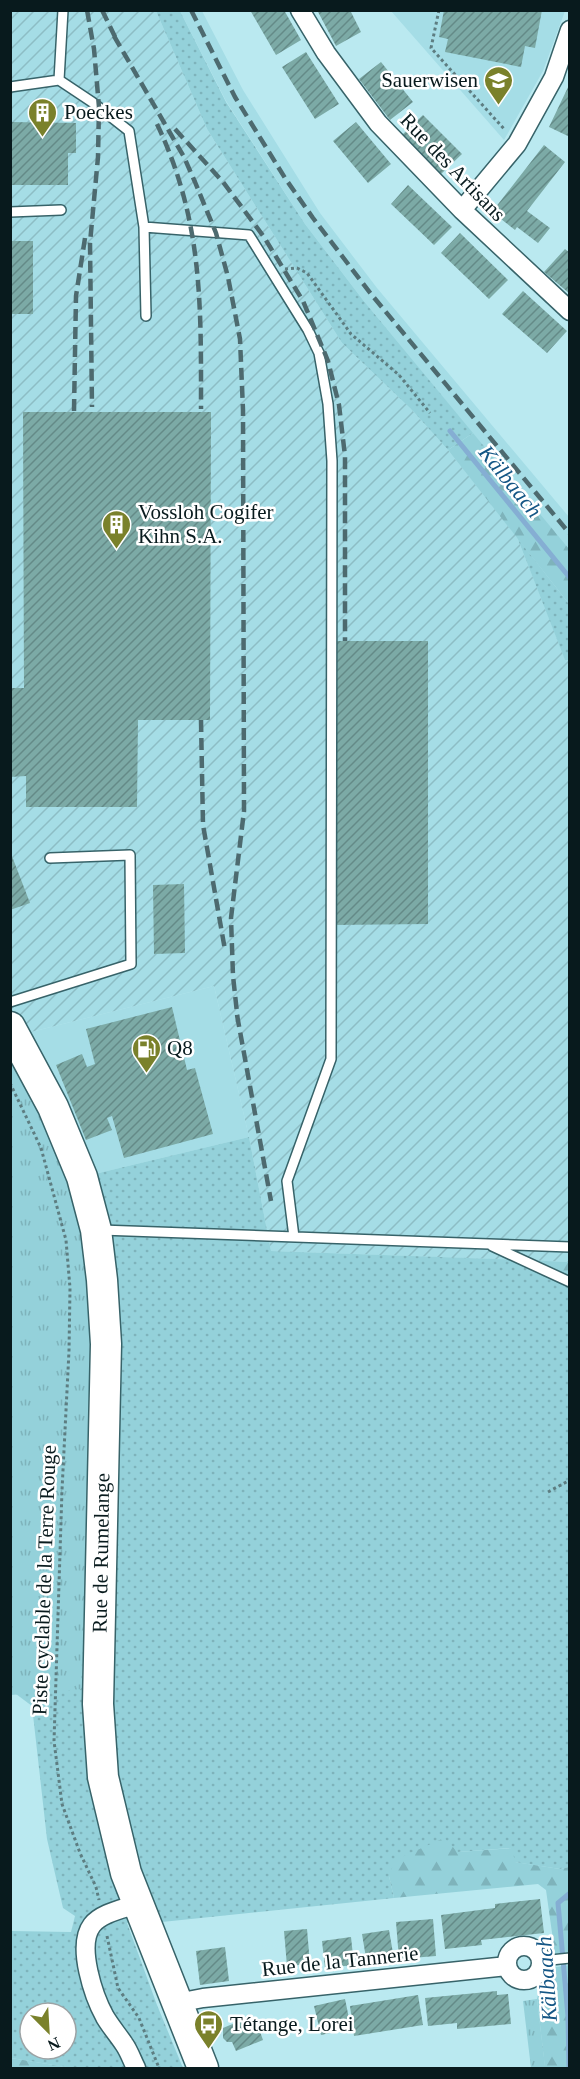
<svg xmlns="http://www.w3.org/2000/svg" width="580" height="2079" viewBox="0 0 580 2079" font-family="'Times New Roman',serif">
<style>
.built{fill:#a5dde6}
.industrial{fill:url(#industrial-furrows)}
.grass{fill:url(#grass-dots);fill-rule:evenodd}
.forest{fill:url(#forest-firs)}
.park{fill:url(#park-tufts)}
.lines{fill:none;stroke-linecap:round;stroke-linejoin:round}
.stream{stroke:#85aed3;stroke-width:5}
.building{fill:url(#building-hatch)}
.service-casing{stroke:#376369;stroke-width:12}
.minor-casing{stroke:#376369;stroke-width:21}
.primary-casing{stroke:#376369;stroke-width:33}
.path{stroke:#5d7d81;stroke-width:3;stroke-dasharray:3 3;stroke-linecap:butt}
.service{stroke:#fff;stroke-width:9}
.minor{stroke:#fff;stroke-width:18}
.primary{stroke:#fff;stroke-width:30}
.rail{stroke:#4d6a6f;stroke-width:4.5;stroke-dasharray:12 6;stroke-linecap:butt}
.labels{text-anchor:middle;stroke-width:5;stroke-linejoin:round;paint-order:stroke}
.poi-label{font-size:21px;fill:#081a1d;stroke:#fff;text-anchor:start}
.street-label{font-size:21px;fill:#081a1d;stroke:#fff}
.water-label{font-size:22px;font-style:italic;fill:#145685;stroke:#fff}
</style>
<defs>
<pattern id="industrial-furrows" width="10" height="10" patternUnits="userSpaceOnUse" patternTransform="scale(1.5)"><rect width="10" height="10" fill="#a5dde6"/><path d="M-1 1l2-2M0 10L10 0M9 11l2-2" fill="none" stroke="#8dbdc5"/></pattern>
<pattern id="grass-dots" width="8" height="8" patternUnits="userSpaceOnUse" patternTransform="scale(1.5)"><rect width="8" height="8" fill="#94d1da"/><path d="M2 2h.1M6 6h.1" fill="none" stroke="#7eb3bb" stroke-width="1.8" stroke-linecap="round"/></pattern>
<pattern id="forest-firs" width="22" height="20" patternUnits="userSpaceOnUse" patternTransform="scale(1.5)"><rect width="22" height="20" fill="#94d1da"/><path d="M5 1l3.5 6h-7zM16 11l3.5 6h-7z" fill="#7eb3bb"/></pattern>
<pattern id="park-tufts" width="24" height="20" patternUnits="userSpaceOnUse" patternTransform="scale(1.5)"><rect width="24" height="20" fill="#94d1da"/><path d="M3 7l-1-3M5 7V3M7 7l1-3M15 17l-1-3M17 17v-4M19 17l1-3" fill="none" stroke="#7eb3bb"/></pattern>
<pattern id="building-hatch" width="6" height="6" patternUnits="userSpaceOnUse" patternTransform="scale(1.5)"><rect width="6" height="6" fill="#7caaa6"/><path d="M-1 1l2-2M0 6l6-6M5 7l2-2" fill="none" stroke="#648a87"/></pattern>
</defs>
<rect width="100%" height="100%" fill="#bae9f0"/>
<path class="built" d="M180 11H202L243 90 320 213 377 288 569 517V550L363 300 305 224 226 101Z
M391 11H565L543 71 504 140Z
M214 986 249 1137 82 1177 15 1036Z"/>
<path class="industrial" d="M10 11H156L207 129 342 343 412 410 448 450 517 537 565 659 569 660V1262L271 1251 249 1137 214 986 15 1036 11 1027Z"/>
<path class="grass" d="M156 11H180L226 102 305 224 363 300 473 433 448 450 412 410 342 343 207 129Z
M517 537 569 604V660H565Z
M10 1027 82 1177 249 1137 271 1251 524 1260 569 1282V1867L560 1869 514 1862 511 1848 458 1852 389 1876 394 1898 162 1922 127 1923 157 2005 183 2068H72L11 2058V1931L71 1932 75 1916 63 1908 47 1839 32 1706 16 1694 10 1223ZM30 2013H66V2049H30Z"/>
<path class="forest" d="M473 433 569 549V604L448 450Z
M524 1260 569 1262V1282Z
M444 1838 458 1852 512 1848 515 1862 560 1869 569 1867V1952L555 1954 546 1890 538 1884 394 1898 389 1876 395 1860Z
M569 1965V2068H545L537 1999 540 1987 556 1967Z
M10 2058H11L72 2068H11Z"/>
<path class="park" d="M10 1062C32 1100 54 1139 68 1181 97 1268 91 1362 88 1452 86 1531 84 1610 81 1689L11 1695Z
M537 1999 545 2066V2068H531L523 2001Z"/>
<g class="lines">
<path class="stream" d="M450 431 570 578
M569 2068 568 2016 558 1903 570 1893"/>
</g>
<path class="building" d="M250 10H284L301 40 276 55Z
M317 10H350L361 32 336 46Z
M444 10H542L535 48 525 46 521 67 445 52 448 39 439 37Z
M306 52 339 104 315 119 282 67Z
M381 62 413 102 390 120 359 79Z
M570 83V137L549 127Z
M423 115 462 154 441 174 402 135Z
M10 122 76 123V153H68V185H10Z
M356 122 391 164 368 183 333 141Z
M544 145 565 162 527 211 550 228 538 243 517 227 515 230 492 212Z
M408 185 452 227 434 245 391 204Z
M460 233 508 280 489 299 441 253Z
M10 241H33V314H10Z
M565 249 570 253V294L544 272Z
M523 291 567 331 547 353 502 314Z
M23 412H211L210 720H138L137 807H26V776L10 777V688H24Z
M333 641H428V924L334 925Z
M10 851 30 903 10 910Z
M184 884 185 953 154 954 153 885Z
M172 1007 187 1070 195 1068 213 1134 124 1158 112 1116 107 1118 112 1130 86 1140 56 1065 82 1054 87 1067 95 1064 86 1029Z
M540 1899 544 1933 481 1940 482 1945 445 1949 441 1915 495 1908V1904Z
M433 1919 436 1956 399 1959 396 1922Z
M307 1929 310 1964 287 1966 284 1931Z
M389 1930 394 1959 367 1964 362 1934Z
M351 1937 354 1965 325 1968 322 1941Z
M225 1947 229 1981 200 1985 196 1951Z
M497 1991V1995L508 1994 511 2024 457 2029V2023L428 2026 425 1998Z
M418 1995 423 2025 354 2036 350 2006Z
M345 1999 351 2028 321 2035 314 2006Z
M247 2018 252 2028 258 2026 263 2040 236 2051 232 2042H227L223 2038V2028Z"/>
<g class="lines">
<defs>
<path id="service" d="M59 80 63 10
M10 87 59 80 92 102 129 131 144 227 249 235 308 330 319 353 328 404 332 461 331 1059 287 1181 294 1237
M10 212 61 210
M144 227 146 316
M10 1002 131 964 130 855 50 858
M101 1230 570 1247
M492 1246 570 1282
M541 1961 570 1958"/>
<path id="minor" d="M300 10 326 53 378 123 462 210 570 311
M462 210 517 144 554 77 570 30
M507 1963a17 17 0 1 1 34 0a17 17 0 1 1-34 0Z
M177 2003 203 1998 507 1966
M136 2068C132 2060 129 2051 124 2044 118 2035 111 2027 105 2017 94 1997 76 1946 92 1925 101 1913 123 1909 137 1904"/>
<path id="primary" d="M10 1027 53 1107 82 1177 96 1230 102 1280 106 1344 98 1704 103 1777 126 1873 203 2068"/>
</defs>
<use href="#service" class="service-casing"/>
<use href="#minor" class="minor-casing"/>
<use href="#primary" class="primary-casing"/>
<path class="path" d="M439 10 431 48 505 130
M285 269 297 268 307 273 351 334 399 375 430 413
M10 1083 41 1148 66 1240 70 1288 69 1351 62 1490 54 1741 62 1804 80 1853 96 1887 99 1900
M548 1492 570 1480
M107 1936 118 1988 139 2018 159 2068"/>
<use href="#service" class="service"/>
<use href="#minor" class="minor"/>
<use href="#primary" class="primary"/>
<path class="rail" d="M87 10 94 49 99 107 98 157 90 243 92 407
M102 10 118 43
M191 10 235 97 285 178 313 218 371 294 570 534
M114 36 184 157 195 182 216 233 228 277 240 339 243 410 244 811 231 918 233 976 238 1022
M157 124C203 221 201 305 201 409
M175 129 223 182 264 237 303 301 328 361 339 405 345 456V641
M74 411 76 296 85 238
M201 720 203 825 225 950
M237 1015 271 1201"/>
</g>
<defs>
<symbol id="school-pin" viewBox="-11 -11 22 30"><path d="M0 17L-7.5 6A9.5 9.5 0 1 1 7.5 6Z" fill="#7a812b" stroke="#fff"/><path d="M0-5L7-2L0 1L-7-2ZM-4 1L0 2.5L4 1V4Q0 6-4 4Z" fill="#fff"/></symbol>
<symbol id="building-pin" viewBox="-11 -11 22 30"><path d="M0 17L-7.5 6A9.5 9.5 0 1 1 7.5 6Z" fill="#7a812b" stroke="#fff"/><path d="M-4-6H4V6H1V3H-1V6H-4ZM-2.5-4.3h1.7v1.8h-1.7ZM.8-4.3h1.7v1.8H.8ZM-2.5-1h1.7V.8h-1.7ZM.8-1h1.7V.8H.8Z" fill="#fff"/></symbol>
<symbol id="fuel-pin" viewBox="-11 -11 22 30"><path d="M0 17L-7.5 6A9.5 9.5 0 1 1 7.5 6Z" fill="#7a812b" stroke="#fff"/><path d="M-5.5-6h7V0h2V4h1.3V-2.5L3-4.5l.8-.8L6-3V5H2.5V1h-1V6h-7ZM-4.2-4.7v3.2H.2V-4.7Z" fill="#fff"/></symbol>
<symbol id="bus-pin" viewBox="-11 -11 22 30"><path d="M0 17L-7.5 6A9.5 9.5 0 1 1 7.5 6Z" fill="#7a812b" stroke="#fff"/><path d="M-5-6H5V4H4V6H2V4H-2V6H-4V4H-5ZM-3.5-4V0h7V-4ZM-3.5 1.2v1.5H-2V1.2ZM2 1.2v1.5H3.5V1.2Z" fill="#fff"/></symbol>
</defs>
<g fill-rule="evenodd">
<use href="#school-pin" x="482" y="64" width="33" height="45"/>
<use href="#building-pin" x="26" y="96" width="33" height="45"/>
<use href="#building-pin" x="100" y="508" width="33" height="45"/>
<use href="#fuel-pin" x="130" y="1032" width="33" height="45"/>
<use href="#bus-pin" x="192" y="2008" width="33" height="45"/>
</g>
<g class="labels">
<g class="poi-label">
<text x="478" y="87" text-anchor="end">Sauerwisen</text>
<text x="64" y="119">Poeckes</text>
<text x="138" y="519">Vossloh Cogifer<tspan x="138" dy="24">Kihn S.A.</tspan></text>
<text x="167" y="1055">Q8</text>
<text x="230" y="2031">Tétange, Lorei</text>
</g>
<g class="street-label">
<text transform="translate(453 167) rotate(46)" y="7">Rue des Artisans</text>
<text transform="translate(101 1553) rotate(-89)" y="7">Rue de Rumelange</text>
<text transform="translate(44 1580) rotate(-88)" y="7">Piste cyclable de la Terre Rouge</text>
<text transform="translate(340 1961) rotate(-6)" y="7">Rue de la Tannerie</text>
</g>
<g class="water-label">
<text transform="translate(511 481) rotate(51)" y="8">Kälbaach</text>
<text transform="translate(546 1979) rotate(-94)" y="8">Kälbaach</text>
</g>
</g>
<rect width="580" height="2079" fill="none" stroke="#081a1d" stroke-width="24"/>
<g transform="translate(48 2031) rotate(156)"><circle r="28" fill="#ffffff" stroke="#9ca3a5" stroke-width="1.5"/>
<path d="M0-4.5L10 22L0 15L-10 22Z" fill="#7a812b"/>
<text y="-9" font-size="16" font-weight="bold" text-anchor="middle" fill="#081a1d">N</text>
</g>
</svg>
